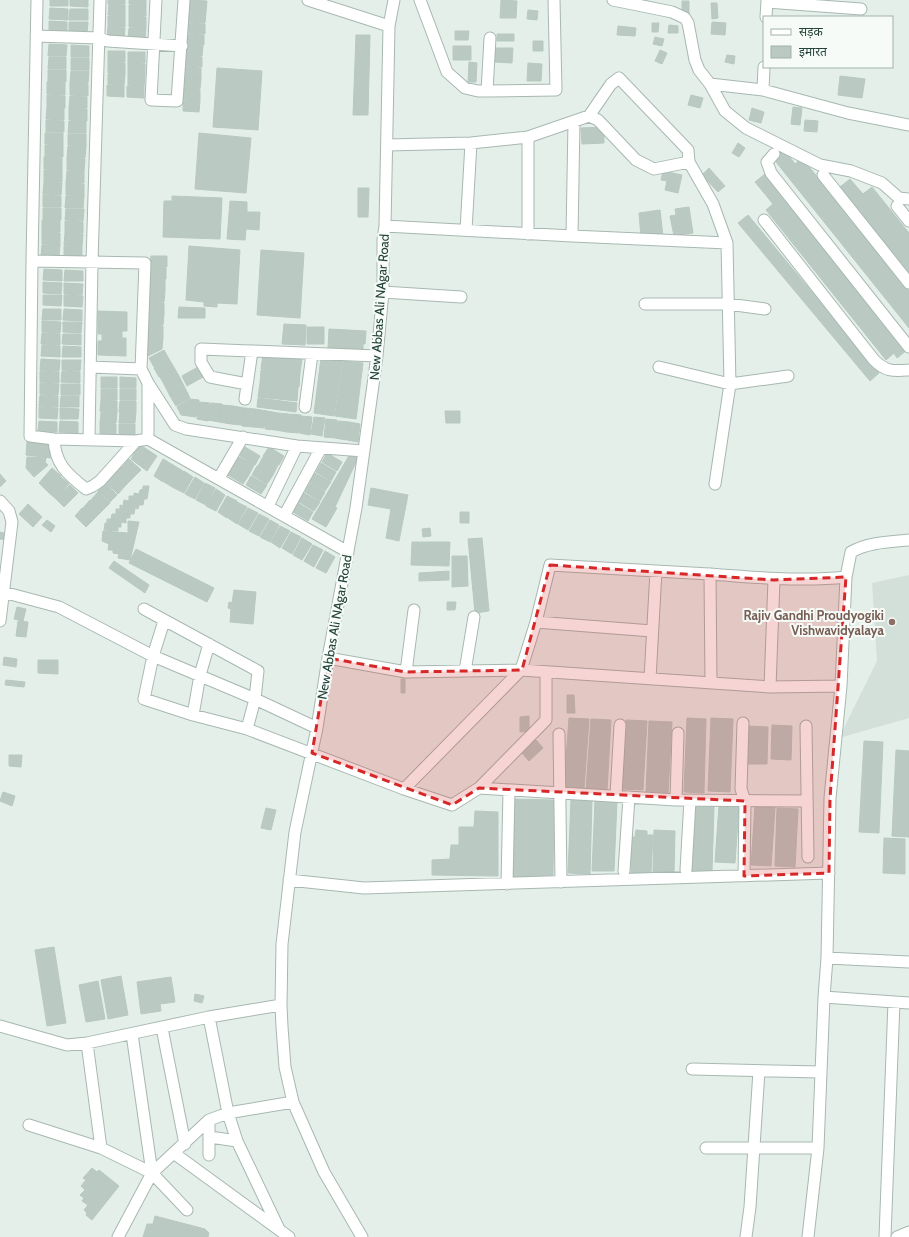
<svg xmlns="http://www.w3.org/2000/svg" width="909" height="1237" viewBox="0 0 909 1237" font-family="Cabin,'Noto Sans Devanagari',sans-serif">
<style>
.built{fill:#d3dfd9}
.building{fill:#bacac3;stroke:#b7c9c1}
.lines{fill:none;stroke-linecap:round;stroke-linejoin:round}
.minor-casing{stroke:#a7b8b1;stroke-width:13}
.minor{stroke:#fff;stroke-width:11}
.marked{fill:#d62828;fill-opacity:0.2;stroke:#d62828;stroke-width:3;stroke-dasharray:8 5;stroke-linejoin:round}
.education-dot{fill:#8d6e63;stroke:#f6fbf8;stroke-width:1.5}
.labels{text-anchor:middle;stroke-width:4;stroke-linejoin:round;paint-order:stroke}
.street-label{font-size:13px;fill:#234239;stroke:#f6fbf8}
.education-label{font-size:13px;font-weight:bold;fill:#785e54;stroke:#f6fbf8;text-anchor:end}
</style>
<rect width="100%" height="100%" fill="#e5efea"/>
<path class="built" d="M909 575V718L839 738 877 661 872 583Z"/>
<path class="building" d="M50 0H68V6H50Z
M70 0H88V7L70 6Z
M108 0H125V4H108Z
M129 0H146V5L129 4Z
M190 0 207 1 206 12 190 11Z
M501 0 517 1 516 18H500Z
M682 1H689V15H682Z
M711 3H717L718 18 712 19Z
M109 4 125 5V16L108 15Z
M129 5H146V16H129Z
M50 8 68 9V20L49 19Z
M70 9H88V20H69Z
M528 10 538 11 537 20 527 19Z
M189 12H206L205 23 189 22Z
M108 16H125V27H108Z
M129 16 146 17V28L129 27Z
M49 21 67 22V32H49Z
M69 22H88L87 33H69Z
M712 22 726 23 725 35 711 34Z
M189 23 205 24V34L188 33Z
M652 23H659L658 32H652Z
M669 25 678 26V33H668Z
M618 26 636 28 635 36 617 35Z
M108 27 125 28 124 39 107 38Z
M129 28H146L145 39H128Z
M455 31H469L468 40H455Z
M188 34 204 35V45H187Z
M497 34H514V41H497Z
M356 35H370L368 115H353Z
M655 37 664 39 662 46 653 44Z
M533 41H543V51H533Z
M49 44 67 45 66 56H48Z
M71 45 89 46V57H71Z
M187 45 203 46 202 56H186Z
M453 46H471V60H453Z
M495 48H513L512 63 495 62Z
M660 50 667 53 662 64 655 61Z
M108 51H125V62H108Z
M128 52H145V63H128Z
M727 55 735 56 734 64 725 62Z
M186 56 202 57V67L185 66Z
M49 57H66V69H48Z
M71 58H89V70H71Z
M108 62 125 63V74L108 73Z
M469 62 477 63 476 82H468Z
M128 63 145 64V75L128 74Z
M528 63 542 64 541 81H527Z
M185 67 201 68V79L185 78Z
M217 68 262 71 258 130 213 127Z
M48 70H66V82H48Z
M71 71H89L88 83H70Z
M108 74H125L124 85 108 84Z
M128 74 145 75 144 86 128 85Z
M840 76 865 79 862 98 838 95Z
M184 78 201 79 200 89H184Z
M47 82 65 83V95L47 94Z
M70 83 88 84V96L70 95Z
M107 85H124V97L107 96Z
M127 86H144V98L127 97Z
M184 89 200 90V101L183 100Z
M47 95 65 96V108L47 107Z
M691 95 703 98 700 108 688 105Z
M70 96 87 97V108H69Z
M183 101H200L199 112 183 111Z
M47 107 64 108V120L46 119Z
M793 107 802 108 800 125 791 124Z
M69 108 87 109V121L69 120Z
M752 108 764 112 761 123 749 120Z
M46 120 64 121V132H46Z
M805 120 818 121 817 132 804 131Z
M69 121H86V133H68Z
M604 127V143L582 144 581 128Z
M45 133H63V145L45 144Z
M199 133 251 138 246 193 195 189Z
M68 134H86V146L68 145Z
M738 143 745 148 739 157 732 153Z
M45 145H63V157H45Z
M68 146H86L85 158H67Z
M783 148 795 164 802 158 909 291V328L772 157Z
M44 157 62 158V170L44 169Z
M67 158 85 159 84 171 67 170Z
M709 168 725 186 718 192 702 175Z
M44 170H62V182H44Z
M67 171H84V183H66Z
M663 171 682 175 678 193 665 190 667 181 661 180Z
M765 174 907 350 897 358 894 353 886 360 766 210 773 204 755 182Z
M850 179 863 194 872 187 909 233V272L840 187Z
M44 182 62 183 61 195 43 194Z
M66 183 84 184V196L66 195Z
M358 188H369L368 217H358Z
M43 195 61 196V207H43Z
M66 196H84L83 208H65Z
M172 196 222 198 220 239 163 237 164 201H172Z
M230 201 247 202V212H260L259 230 246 229 245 240 227 239Z
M689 207 693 233 674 236 670 216 676 215 675 209Z
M43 208H61V220H43Z
M66 209H84L83 221 65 220Z
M660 210 663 236 641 238 639 213Z
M748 215 879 373 870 381 738 223Z
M42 220H60V232H42Z
M65 221 83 222V233H65Z
M42 232 60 233V245L42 244Z
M65 233 83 234 82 246 64 245Z
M42 245H60L59 257 41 256Z
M64 246H82V258H64Z
M189 246 240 250 237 304 217 303V307L204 306V302L186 300Z
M261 250 304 253 300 318 257 315Z
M151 256H167V267H150Z
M150 267 166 268V279H149Z
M44 269 62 270V281L43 280Z
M65 270 83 271V281H64Z
M148 279H165V291L148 290Z
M43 282 62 283 61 294 43 293Z
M64 283 83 284 82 295 64 294Z
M148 291H165L164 302H148Z
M43 295H62L61 306 43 305Z
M64 295 83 296 82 307 64 306Z
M148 302 164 303V314H147Z
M179 307 205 308V318H178Z
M43 309H61V320H42Z
M64 309 82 310V321L63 320Z
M98 311 127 312V331H122V338H126V356L98 355V341H102V334H98Z
M147 314H164L163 325H147Z
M42 321 61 322 60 333 42 332Z
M63 322H82L81 333 63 332Z
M284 324 306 325 305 345 282 344Z
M147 325 163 326V337H146Z
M307 327H324V344H307Z
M329 329 366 331 365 344H363V350L328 348Z
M42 333 60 334V345L41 344Z
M63 334H81V345L62 344Z
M146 337H163L162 349 148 356 145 353Z
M42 345 60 346V357L41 356Z
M63 346 81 347V357H62Z
M164 350 169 359 154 367 149 358Z
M263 354 302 358 300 373 261 369Z
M321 358 342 361 334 416 314 413Z
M41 359 60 360 59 371 40 370Z
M169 359 175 369 159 377 154 368Z
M62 360H81L80 371 62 370Z
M343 361 363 363 356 419 335 416Z
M198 367 203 377 187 386 182 376Z
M175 369 180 378 165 386 160 377Z
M261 370 300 373 299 387 260 383Z
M40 371 59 372V383L40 382Z
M62 371 80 372V383L61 382Z
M101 377H117V388H101Z
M120 377 136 378V388H120Z
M180 378 185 388 170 396 165 386Z
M40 383 59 384 58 395 40 394Z
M260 383 298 387 297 401 258 397Z
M61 384H80V395H61Z
M185 388 190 398 176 406 170 396Z
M101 389H117V400H101Z
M120 389H136V400H120Z
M40 395 58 396V407L39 406Z
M61 396H79V407H60Z
M258 398 297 403 296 412 257 407Z
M190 399 199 400 196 417 181 415 177 407Z
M101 400 117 401V412L100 411Z
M120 401H136V412H119Z
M199 402 210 403 208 421 197 419Z
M211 403 222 404 219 422 208 420Z
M222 405 233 406 231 424 219 422Z
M233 406 244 408 242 425 231 424Z
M39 407 58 408 57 419 39 418Z
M60 408 79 409 78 419H60Z
M244 408 255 409 253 427 242 426Z
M255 409 267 411 264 428 253 427Z
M267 411 278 413 276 430 265 429Z
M445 411H460V423H446Z
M101 412H117L116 423H100Z
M120 412H136L135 423H119Z
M278 413 289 414 287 432 276 430Z
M290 414 301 415 298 433 287 432Z
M301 416 312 417 310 435 299 433Z
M314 417 325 418 322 436 311 434Z
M326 419 337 420 335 438 324 437Z
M39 421 57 422V432H38Z
M60 421 78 422V433L59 432Z
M338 421 349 422 346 440 335 438Z
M349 422 360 424 358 442 347 440Z
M100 423 116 424V435L100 434Z
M119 424H135V435L119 434Z
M27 442 52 445 51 458 26 455Z
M139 444 157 456 147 471 131 459Z
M245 447 260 456 255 465 240 456Z
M269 447 284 456 279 465 263 456Z
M327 453 342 462 337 471 322 462Z
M350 454 358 458 335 507 337 508 326 527 312 519Z
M27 457 46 458 45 462 48 465 34 477 26 468Z
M239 457 254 465 249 475 234 466Z
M263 457 278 465 273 475 258 466Z
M129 459 141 470 133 478 122 467Z
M163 459 173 465 163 482 154 476Z
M321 463 336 472 331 481 316 472Z
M173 465 183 471 174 488 164 482Z
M234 466 249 475 243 484 228 475Z
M257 466 273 475 267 484 252 475Z
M121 467 133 478 125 486 114 475Z
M52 468 61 476 47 491 39 483Z
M184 471 193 477 184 493 174 488Z
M315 473 331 482 325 491 310 482Z
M0 474 6 481 0 487Z
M114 475 125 486 118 494 106 483Z
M251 476 267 485 261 494 246 485Z
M61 477 69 484 56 499 47 491Z
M195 477 204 483 195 499 185 494Z
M205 483 215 488 206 505 196 500Z
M310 483 325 492 320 501 305 492Z
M106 484 117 495 110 502 98 491Z
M70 485 78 493 64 507 56 499Z
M143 486H149L147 499H144L143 505H139L138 509 135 508 134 514H130V518H126V523L121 522V527H118V531L104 530 105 523H107V519H111L112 514H116V509H120V505L123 506 124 500 129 501V496H134V493L139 494 140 490 143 489Z
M371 488 408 495 399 541 386 538 391 509 368 505Z
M216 489 225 495 216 511 206 506Z
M98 492 110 503 102 511 91 500Z
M304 493 320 502 314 511 299 502Z
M227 496 237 501 227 518 218 512Z
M90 500 102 511 94 519 83 508Z
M237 502 247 507 237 524 228 518Z
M298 503 313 512 308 521 293 512Z
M28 504 42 517 33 527 19 514Z
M82 508 94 519 86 527 75 516Z
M248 508 258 513 248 530 238 524Z
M460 512H469V523H460Z
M259 514 269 519 259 536 249 531Z
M47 520 55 526 51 532 42 525Z
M270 520 279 525 270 542 260 537Z
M128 521 139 522 130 560 118 558 119 554 113 553V550H108L109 544 102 541 103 531 128 533Z
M280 526 290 531 280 548 271 542Z
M430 528 431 536 423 537 422 529Z
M0 532 8 534V540L0 539Z
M291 532 301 537 292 554 282 548Z
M302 538 312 544 302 560 293 555Z
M482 538 489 611 475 613 468 539Z
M412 542H450L449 566 411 565Z
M313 545 323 550 314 567 304 561Z
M136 549 214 588 207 602 129 563Z
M325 551 335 557 326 573 316 568Z
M452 556H467L468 586 452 587Z
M114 561 149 585 145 593 109 568Z
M449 571V580L419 581V573Z
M234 590 256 592 253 624 230 622 231 609 228 608 229 602 232 603Z
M447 602H456L455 610H447Z
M17 607 26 609 23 621 14 619Z
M18 621 28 622 26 637 16 636Z
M4 657 17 659 16 667 3 665Z
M38 660H58V674L38 673Z
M401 679H405V693H401Z
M6 680 25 682 24 687 5 685Z
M567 695H574L575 713H567Z
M529 716V731L520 732V717Z
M569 718 589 719 584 789 564 787Z
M687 718 706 719 704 793 684 792Z
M711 718 733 719 730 792 708 791Z
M591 719 611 720 607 791 586 790Z
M626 720 647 721 643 790 622 789Z
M649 721 672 722 668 794 646 793Z
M772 725 792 726 791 760 771 759Z
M749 726 768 727 767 764H748Z
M536 740 543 748 529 761 521 752Z
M864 741 883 742 879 833 859 832Z
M896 750 909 751V837L892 836Z
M9 755H22L21 767 9 766Z
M3 792 15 796 12 806 0 801Z
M512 799 554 800 553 877H510Z
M571 799 592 800 590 874 568 873Z
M595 800 617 801 614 871H592Z
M719 805 739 806 735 863 715 862Z
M755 806 775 807 771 866 751 865Z
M693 807H714L712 872 691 871Z
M266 808 276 810 271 830 261 828Z
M777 808 798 809 795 867 775 866Z
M475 811 498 812V876L432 875V860L450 859 451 845H459V827H474Z
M636 830 647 831V835H653L651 873H631L632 837H635Z
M654 830 675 831 674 873 653 872Z
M884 838 905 839V874L883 873Z
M54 947 66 1023 47 1026 35 950Z
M121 976 128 1015 108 1019 101 980Z
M171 977 175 1002 160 1004 161 1011 141 1014 137 982Z
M98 981 105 1019 86 1022 79 985Z
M195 994 204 996 202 1003 194 1001Z
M92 1168 97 1172 99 1170 119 1186 92 1220 86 1215 87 1213 84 1210 88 1205 82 1201 84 1198 80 1195 85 1190 81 1186 86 1180 83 1178Z
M155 1216 205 1229 209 1233 208 1237H143L147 1224H153Z"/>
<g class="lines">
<defs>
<path id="minor" d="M37 0 32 261 30 436 54 439 136 441 148 439
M156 0 151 100 177 101 184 0
M308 0 389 26
M420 0 447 72 465 88 478 91H487L556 90 554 0
M613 0 672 12 685 18 688 23 695 60 699 70 710 84 763 90 848 113 909 125
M767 2 861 9
M766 17 767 0
M36 36 99 38 108 41 182 46
M710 84 725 111 746 128 820 165 851 171 882 183 899 198 909 199
M763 90 764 67
M487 91 490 38
M589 116 598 120 636 160 654 169 689 162
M528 137V234
M387 145 471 143 528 137 589 116 611 84 619 78 688 150 689 162 713 204 727 243 730 384 715 484
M774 154 767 162 771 173 909 347
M823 175 909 283
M897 206 909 221
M764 220 874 360C886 372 893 371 909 370
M385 226 572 236 727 243
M466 230 471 143
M572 236 574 121
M32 261 145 263 141 369 148 383V439L348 552
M383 292 461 297
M645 304H728L765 309
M90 367 141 369
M659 367 730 384 788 376
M148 383 175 425 186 429 297 446 364 451
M247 384 210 377 201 362V349L377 356
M245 399 252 351
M305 407 312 354
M54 439C55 464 67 474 86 489L93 486 100 481 136 441
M89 439 92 262 100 0
M219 478 243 437
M0 501 9 511 12 522 0 621
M268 506 297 446
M284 516 321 448
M710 574 711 683
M3 592 59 607 153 656 255 699 317 728
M144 609 258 671 255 699 247 729
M164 621 153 656 144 699 193 715 247 729 404 789 452 805 479 788 546 720V672
M536 622 652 631
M328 658 406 672 521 670 770 687 841 686
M465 671 474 617
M406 672 414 610
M650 679 656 571
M770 687 774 580
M193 715 200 675 209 644
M743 723 741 789 745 801 744 876
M806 726 808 857
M559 734 561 882
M479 788 676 800 806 801
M404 789 521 670 536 622 550 565C603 568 656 571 709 574 755 577 800 582 846 577
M616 795 620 725
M676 800 678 733
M686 870 690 800
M624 871 629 797
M289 880 364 888 829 873
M507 884 509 790
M827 958 909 962
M824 997 909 1003
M209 1017 228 1113 237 1141 279 1229
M0 1026 67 1045 87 1043 209 1017 281 1005
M162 1028 185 1144
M132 1034 152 1173
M87 1043 101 1148
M692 1069 821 1072
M209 1120V1155
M29 1125 101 1148 152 1173 118 1237
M210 1137 237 1141
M706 1148H818
M175 1154 289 1237
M187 1210 152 1173 209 1120 228 1113 293 1102
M362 1237 324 1172 293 1102 285 1067 282 1027 281 1005 282 944 295 832 317 728 328 658 356 508 377 356 383 292V240L385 226 389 26 394 0
M746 1237 750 1207 759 1071
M808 1237 818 1148 824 997 827 958 830 798 841 686 846 577 851 552C869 542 889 542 909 540
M885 1237 894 1002
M897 1237 909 1232"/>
</defs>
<use href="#minor" class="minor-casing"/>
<use href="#minor" class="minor"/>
</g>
<path class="marked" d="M550 565 774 580 846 577 830 798 829 873 744 876 745 801 479 788 452 805 312 753 328 658 406 672 522 670Z"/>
<circle class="education-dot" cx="892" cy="622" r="4"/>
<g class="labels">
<g class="street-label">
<text transform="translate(379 307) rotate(-86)" y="5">New Abbas Ali NAgar Road</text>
<text transform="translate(334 627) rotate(-80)" y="5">New Abbas Ali NAgar Road</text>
</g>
<g class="education-label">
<text x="884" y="620">Rajiv Gandhi Proudyogiki<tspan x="884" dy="15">Vishwavidyalaya</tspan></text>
</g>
</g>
<rect x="763" y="16" width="130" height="52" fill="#f6fbf8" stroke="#a2b1ac"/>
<rect x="771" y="29" width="20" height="6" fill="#ffffff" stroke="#a2b1ac"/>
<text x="799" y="36" font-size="12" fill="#234239">सड़क</text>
<rect x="771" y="46" width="20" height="12" fill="#bacac3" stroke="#a2b1ac"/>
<text x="799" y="56" font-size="12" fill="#234239">इमारत</text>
</svg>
